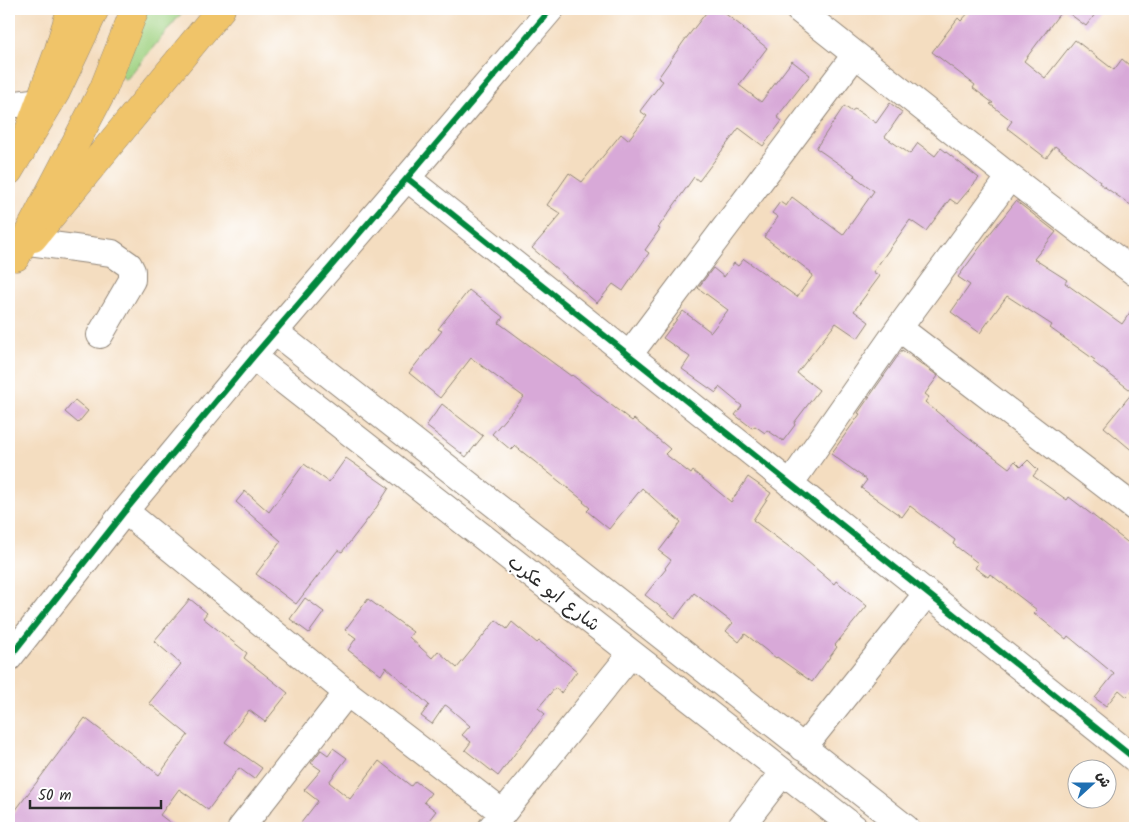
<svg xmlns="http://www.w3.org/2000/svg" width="1144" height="837" viewBox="0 0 1144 837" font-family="Kalam,'Playpen Sans Arabic',sans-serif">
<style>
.green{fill:#9fd180;stroke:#657e56}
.building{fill:#d8a9d8}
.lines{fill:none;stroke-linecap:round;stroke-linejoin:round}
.minor-casing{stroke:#908476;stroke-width:28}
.major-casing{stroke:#908476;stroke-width:29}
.highway-casing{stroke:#908476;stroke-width:29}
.minor{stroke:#fff;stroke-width:26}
.major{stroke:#f0c469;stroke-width:28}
.highway{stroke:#f0c469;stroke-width:28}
.cycleway-casing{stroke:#fff;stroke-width:9}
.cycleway{stroke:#00873e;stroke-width:6}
.labels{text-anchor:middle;stroke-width:4;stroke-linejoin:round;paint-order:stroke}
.street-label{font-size:18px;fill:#2b2b2b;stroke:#fff}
</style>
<rect width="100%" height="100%" fill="#fff"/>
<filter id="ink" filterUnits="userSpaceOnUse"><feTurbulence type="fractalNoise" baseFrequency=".02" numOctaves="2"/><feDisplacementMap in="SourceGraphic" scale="10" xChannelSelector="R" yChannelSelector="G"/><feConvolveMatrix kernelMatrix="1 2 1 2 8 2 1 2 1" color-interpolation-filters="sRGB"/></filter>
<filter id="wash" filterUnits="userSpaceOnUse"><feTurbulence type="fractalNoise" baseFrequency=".0096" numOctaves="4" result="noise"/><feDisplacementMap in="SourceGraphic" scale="20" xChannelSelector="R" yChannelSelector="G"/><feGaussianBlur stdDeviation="1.12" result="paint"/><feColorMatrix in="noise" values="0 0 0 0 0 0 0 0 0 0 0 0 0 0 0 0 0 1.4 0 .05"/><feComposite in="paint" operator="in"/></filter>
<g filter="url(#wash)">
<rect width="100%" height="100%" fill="#f4ddc0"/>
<path class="green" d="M147 9H185L126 80 118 73Z"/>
<g id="blocks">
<path class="building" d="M709 9H719L744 28 743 29 767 48 739 85 761 102 792 61 810 75 777 117 782 121 763 146 739 128 699 181 694 177 658 228 660 229 645 250 649 253 623 291 613 284 597 303 532 248 561 214 547 205 569 173 582 182 621 134 628 140 647 116 640 111 663 81 658 78 684 41Z
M972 9H1099L1086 26 1063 9 1024 61 1045 78 1075 40 1114 70 1122 59 1135 70V208L1099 183 1100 181 1055 146 1046 158 1007 128 1012 121 990 104 993 103 973 88 975 85 932 52 958 18 961 21Z
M890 103 902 112 885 137 910 154 918 143 935 156 941 148 979 178 957 204 950 199 926 231 910 220 873 272 880 276 854 311 869 322 858 338 836 323 797 373 819 390 794 423 795 425 783 441 767 430 765 433 755 426 752 428 735 415 742 406 719 387 716 393 682 369 690 357 663 338 683 311 711 332 728 310 698 288 713 268 724 277 734 263 738 266 744 259 797 297 813 275 810 273 811 272 764 237 778 217 772 213 780 202 786 206 792 197 843 235 874 191 854 176 855 175 816 148 844 106 851 111 855 109 876 123Z
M1016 201 1056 232 1034 259 1067 280 1065 283 1122 324 1135 305V453L1104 427 1133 392 1093 362 1095 360 1050 328 1052 325 1007 296 980 333 951 312 970 285 958 277 992 231Z
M469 290 503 317 499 323 571 376 572 375 632 421 634 419 670 449 665 454 691 474 693 471 731 502 748 477 771 493 753 520 800 555 834 584 836 581 867 606 835 645 837 647 812 682 777 657 776 658 745 634 739 642 726 631 733 623 694 593 675 618 645 595 666 569 665 568 671 560 659 551 681 522 664 508 642 488 609 529 587 511 590 508 583 502 584 501 515 446 511 450 492 434 524 397 471 358 440 398 409 373 442 331 438 329Z
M902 350 938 376 925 394 929 397 925 402 964 434 1009 468 1015 461 1021 467 1028 460 1038 470 1033 476 1067 500 1069 497 1135 548V689L1127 697 1119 690 1106 706 1095 698 1114 674 1068 636 1066 639 1034 613 1037 610 990 574 988 577 975 568 978 563 953 544 955 540 910 506 902 517 861 488 867 480 831 454 860 414 858 413Z
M75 400 88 411 78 423 65 412Z
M442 404 483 436 466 457 426 426Z
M346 458 389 488 374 511 342 552 338 550 296 604 256 574 281 541 236 502 245 491 269 512 304 464 329 482Z
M305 598 324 612 309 633 290 619Z
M190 599 207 613 203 618 247 653 244 658 288 693 265 722 249 710 225 742 262 768 254 779 239 768 208 810 179 789 160 815 177 828H9V819L85 718 159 775 188 735 149 703 181 664 154 641Z
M368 599 413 632 409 637 432 658 438 651 457 668 496 620 507 629 512 622 537 643 539 641 577 671 561 693 555 688 538 708 545 714 498 776 465 750 471 742 462 735 470 726 447 706 445 705 432 724 421 716 429 705 386 667 381 675 348 650 356 638 345 630Z
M333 748 347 758 329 782 350 799 379 761 411 786 415 781 431 793 424 802 436 811 423 828H297L318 801 304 790 321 770 311 763 321 750 328 755Z"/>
</g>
</g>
<g filter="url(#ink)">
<use href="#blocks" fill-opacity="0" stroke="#908476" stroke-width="1"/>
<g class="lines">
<defs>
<path id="minor" d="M798 9 1010 177 1135 273
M9 105 40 101
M407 178 1135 759
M29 242 112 253 129 265 132 271V280L100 335
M899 328 1135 508
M275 332 906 828
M629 355 855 55
M253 357 855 828
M790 484 899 328 1010 177
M125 511 347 693 503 813
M9 658 125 511 253 357 407 178 551 9
M803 748 927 593
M241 828 347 693
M491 828 631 654
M740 828 783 772"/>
<path id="major" d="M9 171 56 92 95 9
M33 238 221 9"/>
<path id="highway" d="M21 152 58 52 71 9
M16 257 103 90 135 9"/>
</defs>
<use href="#minor" class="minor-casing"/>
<use href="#major" class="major-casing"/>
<use href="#highway" class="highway-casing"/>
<use href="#minor" class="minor"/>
<use href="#major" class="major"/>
<use href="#highway" class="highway"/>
<defs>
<path id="cycleway" d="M407 178 1135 759
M9 658 125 511 253 357 407 178 551 9"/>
</defs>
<use href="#cycleway" class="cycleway-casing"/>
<use href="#cycleway" class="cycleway"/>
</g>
</g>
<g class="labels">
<g class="street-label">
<text transform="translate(554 593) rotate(38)" y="6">شارع ابو عكرب</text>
</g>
</g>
<rect width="1144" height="837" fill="none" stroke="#fff" stroke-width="30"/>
<g transform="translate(1092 784) rotate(69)"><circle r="24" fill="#ffffff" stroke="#aaaaaa"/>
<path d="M0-4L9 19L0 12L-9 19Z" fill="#1f6fb2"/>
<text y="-8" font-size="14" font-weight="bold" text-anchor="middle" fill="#2b2b2b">ش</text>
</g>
<path d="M30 800v8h131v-8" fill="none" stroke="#2b2b2b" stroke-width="2.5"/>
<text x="38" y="800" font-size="15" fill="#2b2b2b" stroke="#ffffff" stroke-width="4" paint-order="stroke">50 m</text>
</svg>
